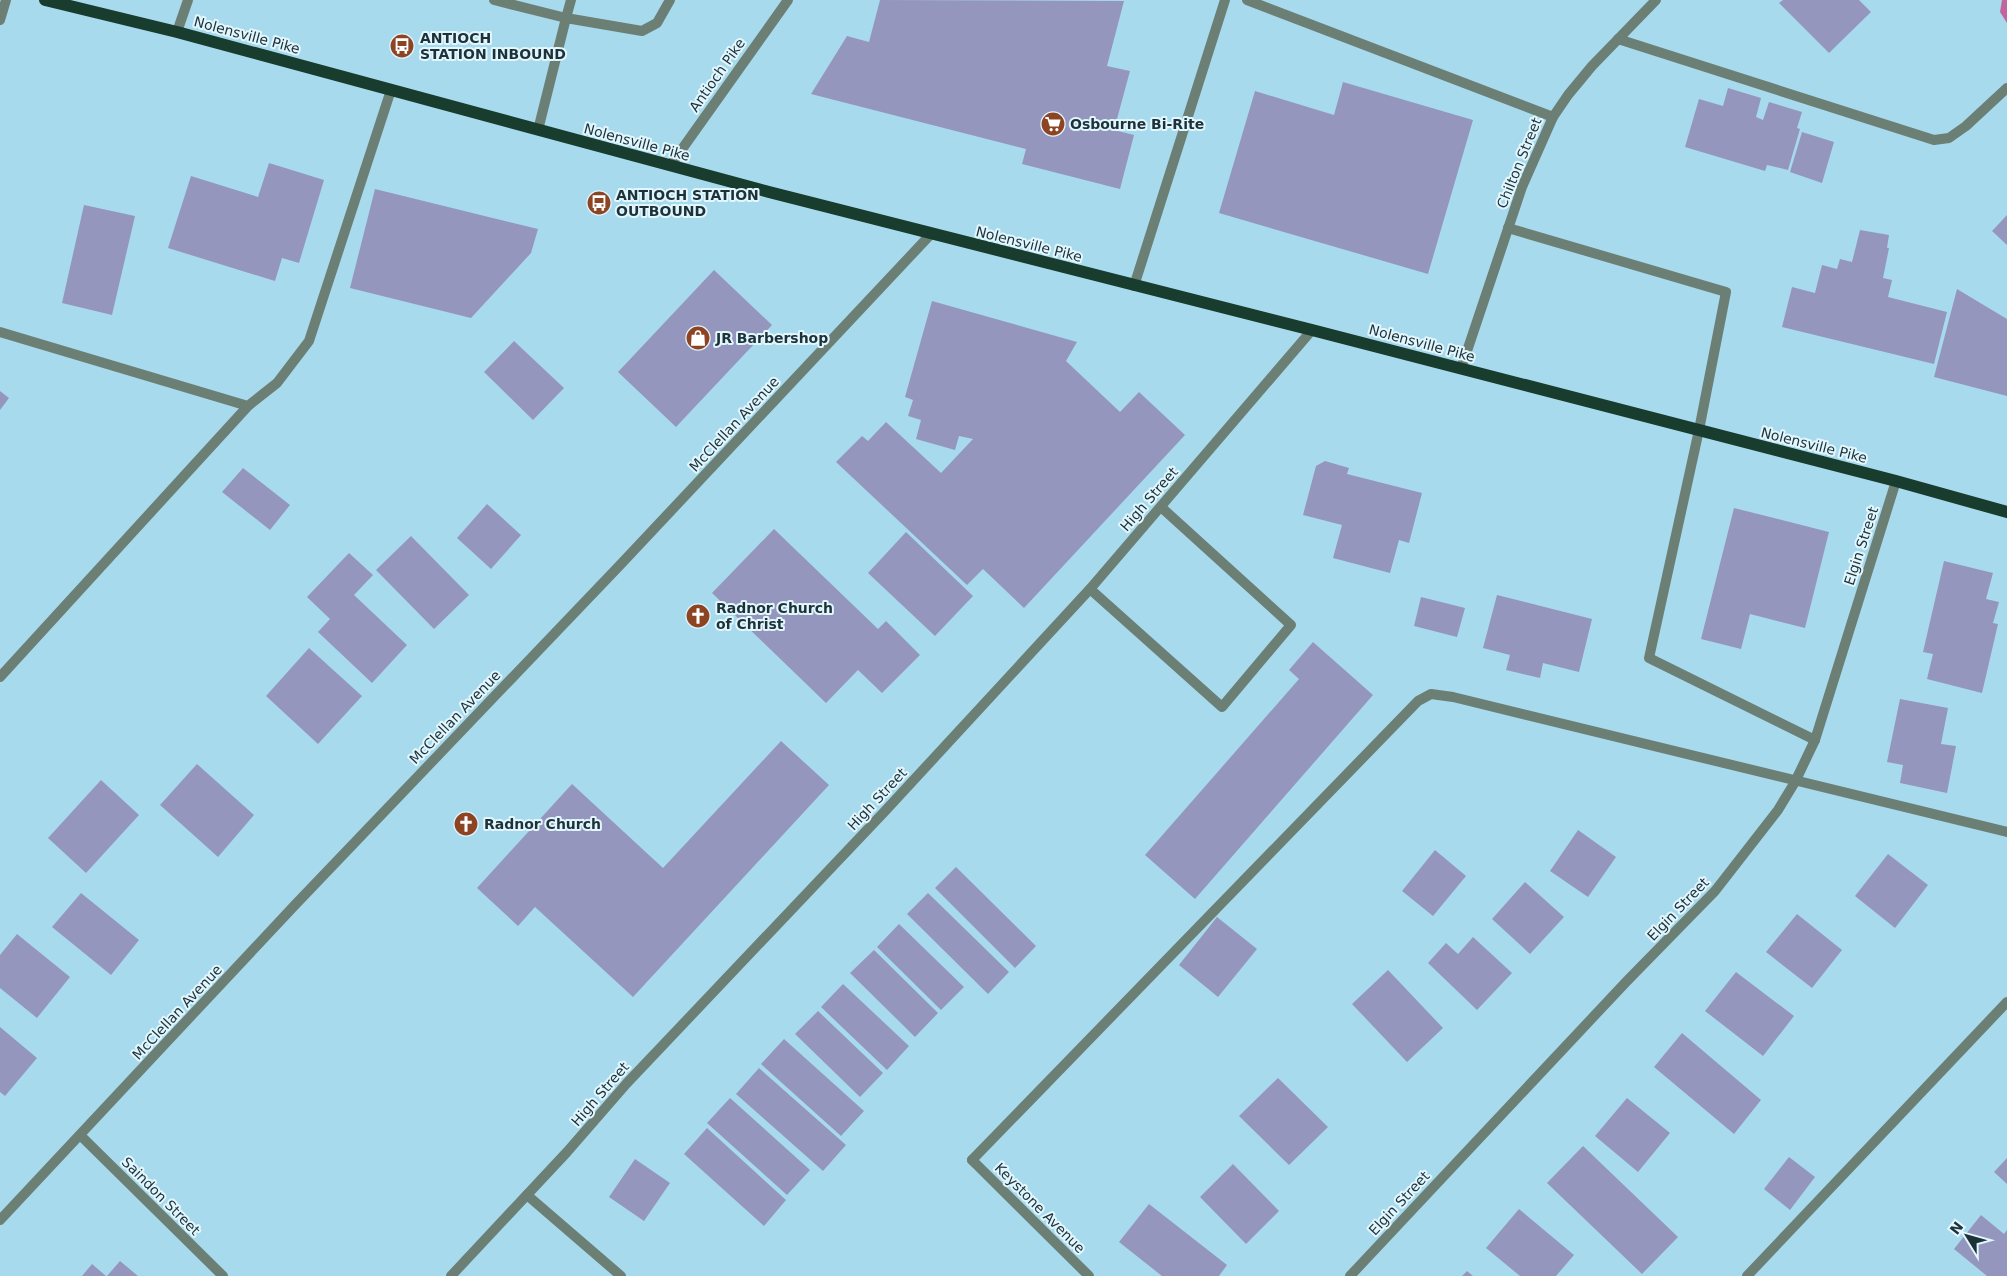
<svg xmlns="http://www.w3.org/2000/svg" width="2007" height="1276" viewBox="0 0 2007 1276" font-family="'DejaVu Sans',sans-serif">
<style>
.water{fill:#c0659d}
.building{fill:#9596be}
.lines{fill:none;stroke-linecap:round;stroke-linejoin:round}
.service{stroke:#6c7f75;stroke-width:10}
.minor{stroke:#6c7f75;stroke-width:10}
.tertiary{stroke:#6c7f75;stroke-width:10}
.primary{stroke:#183c2d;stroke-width:12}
.labels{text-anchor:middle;stroke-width:4;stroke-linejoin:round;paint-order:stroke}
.street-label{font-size:14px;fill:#1d3139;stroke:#e2f6fe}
.poi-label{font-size:14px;font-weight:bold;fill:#1d3139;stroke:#e2f6fe;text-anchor:start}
</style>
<rect width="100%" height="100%" fill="#a8daee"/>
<path class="water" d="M2002 0H2007V23L2000 12Z"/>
<path class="building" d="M880 0 1124 1 1107 66 1130 71 1114 130 1134 135 1120 189 1022 164 1026 149 811 94 847 36 869 42Z
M1783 0H1859L1871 12 1829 53 1779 3Z
M1343 82 1473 120 1428 274 1219 213 1255 91 1334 115Z
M1728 88 1761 98 1756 117 1763 120 1769 102 1802 112 1797 128 1800 129 1788 170 1767 165 1765 171 1685 147 1699 99 1723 106Z
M1802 132 1834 142 1822 183 1790 172Z
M269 163 324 180 299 263 282 258 275 281 168 248 191 176 258 197Z
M375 189 538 229 531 253 471 318 350 288Z
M84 205 135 216 112 315 62 303Z
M2007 215V245L1992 231Z
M1860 230 1889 235 1887 248H1889L1883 278 1892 280 1888 297 1947 312 1934 364 1782 327 1792 287 1815 293 1822 265 1837 269 1840 259 1852 262Z
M714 270 772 325 676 427 618 372Z
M1957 289 2007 319V396L1934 377Z
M932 301 1077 342 1066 361 1120 412 1139 392 1185 435 1024 608 983 569 967 585 836 462 862 436 868 441 886 422 941 473 973 439 959 436 955 450 916 439 921 420 908 416 913 400 905 397Z
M514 341 564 388 533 420 484 372Z
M0 391 9 398 0 410Z
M1325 461 1349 468 1347 474 1422 493 1409 543 1399 540 1390 573 1333 558 1342 525 1303 515 1316 466Z
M243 468 290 505 270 530 222 492Z
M487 504 521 535 491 569 457 538Z
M1734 508 1829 532 1805 628 1750 614 1741 649 1701 639Z
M774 529 878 629 886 621 920 655 882 693 858 670 826 703 712 593Z
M906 532 973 596 935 636 868 573Z
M411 536 469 595 434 629 376 570Z
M349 553 373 575 354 595 407 645 372 683 318 632 330 619 307 597Z
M1944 561 1993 573 1986 599 1999 602 1993 623 1998 624 1982 693 1927 679 1933 654 1923 652Z
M1497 595 1592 619 1579 672 1543 663 1540 678 1506 670 1510 655 1483 648Z
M1421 597 1465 608 1457 637 1414 626Z
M1313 642 1373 695 1195 899 1145 855 1299 679 1289 670Z
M309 648 362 696 318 744 266 696Z
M1900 699 1948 708 1941 744 1956 746 1947 793 1900 783 1903 765 1887 762Z
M781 741 829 785 633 997 535 907 518 926 477 888 572 784 663 868Z
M197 764 254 815 218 857 160 805Z
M101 780 139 815 86 873 48 838Z
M1578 830 1616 857 1588 897 1550 871Z
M1435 850 1466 876 1433 916 1402 891Z
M1888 854 1928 885 1895 928 1855 896Z
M956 867 1036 946 1015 968 935 888Z
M1525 882 1564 917 1530 954 1492 919Z
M81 893 139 940 111 975 52 927Z
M928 893 1009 972 988 994 907 914Z
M1797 914 1842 950 1812 988 1766 952Z
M1217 917 1257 949 1218 997 1179 965Z
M899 924 964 987 941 1010 877 947Z
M17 934 70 977 37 1018 0 988V955Z
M1473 937 1512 973 1477 1010 1428 963 1446 943 1458 954Z
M874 950 938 1013 915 1037 850 973Z
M1388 970 1443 1028 1407 1062 1352 1004Z
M1736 972 1794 1016 1763 1056 1705 1011Z
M843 984 909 1046 887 1070 821 1007Z
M818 1011 883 1073 860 1097 795 1034Z
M0 1027 37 1058 5 1096 0 1092Z
M1682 1033 1761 1100 1734 1134 1654 1067Z
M784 1039 864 1111 841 1136 761 1064Z
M759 1068 846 1145 823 1171 736 1094Z
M1278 1078 1328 1127 1289 1165 1239 1116Z
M730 1098 810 1170 787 1195 707 1123Z
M1627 1098 1670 1133 1638 1172 1595 1136Z
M707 1128 786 1200 764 1226 684 1154Z
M1583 1146 1678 1237 1642 1274 1547 1183Z
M1789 1157 1815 1177 1790 1210 1764 1189Z
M2007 1158V1184L1994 1172Z
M635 1159 670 1183 644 1221 609 1197Z
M1233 1164 1279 1211 1246 1244 1200 1197Z
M1149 1204 1227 1265 1219 1276H1162L1119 1242Z
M1519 1209 1574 1255 1556 1276H1520L1486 1248Z
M1981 1215 2004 1234 2007 1230V1276H1987L1954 1249Z
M120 1261 138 1276H107Z
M92 1264 106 1276H82Z
M1467 1271 1473 1276H1462Z"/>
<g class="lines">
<path class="service" d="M494 0 566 18 538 130
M571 0 566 18 642 31 657 23 670 0
M1247 0 1553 117
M1618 39 1934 140 1949 138 1966 126 2007 88
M1508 228 1726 292 1699 430 1649 658 1815 740
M1134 286 1225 0
M0 332 248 406
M1090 589 1222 707 1291 625 1161 507
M0 677 248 406 277 383 309 341 391 90
M972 1160 1418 701 1431 694 1453 697 2007 832
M527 1195 621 1276
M1747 1276 2007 1002"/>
<path class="minor" d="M0 20 6 0
M177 32 188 0
M1461 369 1522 187 1553 117 1568 95 1592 66 1656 0
M80 1135 223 1276
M972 1160 1089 1276
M0 1220 294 906 621 564 931 234
M451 1276 567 1152 627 1083 886 810 1090 589 1312 330
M1350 1276 1626 982 1715 891 1778 810 1795 782 1815 740 1896 481"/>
<path class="tertiary" d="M670 166 788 0"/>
<path class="primary" d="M45 0 177 32 769 192 1312 330 1896 481 2007 512"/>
</g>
<defs>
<symbol id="bus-disc" viewBox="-11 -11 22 22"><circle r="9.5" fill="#8c4423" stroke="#e2f6fe"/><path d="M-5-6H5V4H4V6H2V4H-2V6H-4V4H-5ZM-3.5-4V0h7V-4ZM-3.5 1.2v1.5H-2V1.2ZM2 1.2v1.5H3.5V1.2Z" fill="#fff"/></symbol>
<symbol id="supermarket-disc" viewBox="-11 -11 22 22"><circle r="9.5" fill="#8c4423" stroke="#e2f6fe"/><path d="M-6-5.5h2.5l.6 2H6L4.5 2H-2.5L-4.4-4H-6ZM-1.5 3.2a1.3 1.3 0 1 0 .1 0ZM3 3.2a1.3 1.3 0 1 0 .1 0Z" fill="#fff"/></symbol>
<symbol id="shop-disc" viewBox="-11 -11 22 22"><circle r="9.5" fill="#8c4423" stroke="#e2f6fe"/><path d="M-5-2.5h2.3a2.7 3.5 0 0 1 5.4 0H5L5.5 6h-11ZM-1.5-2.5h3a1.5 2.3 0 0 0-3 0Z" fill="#fff"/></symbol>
<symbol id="church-disc" viewBox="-11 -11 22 22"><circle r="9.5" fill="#8c4423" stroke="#e2f6fe"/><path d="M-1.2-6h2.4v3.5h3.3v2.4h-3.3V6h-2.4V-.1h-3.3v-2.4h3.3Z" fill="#fff"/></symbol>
</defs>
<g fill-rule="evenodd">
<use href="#bus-disc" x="388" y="32" width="28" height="28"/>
<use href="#supermarket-disc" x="1039" y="110" width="28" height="28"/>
<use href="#bus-disc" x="585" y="189" width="28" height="28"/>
<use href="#shop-disc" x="684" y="324" width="28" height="28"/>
<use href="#church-disc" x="684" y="602" width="28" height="28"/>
<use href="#church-disc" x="452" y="810" width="28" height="28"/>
</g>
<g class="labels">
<g class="street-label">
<text transform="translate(247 35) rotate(15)" y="5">Nolensville Pike</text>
<text transform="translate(717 75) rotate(-55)" y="5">Antioch Pike</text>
<text transform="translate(637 142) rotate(15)" y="5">Nolensville Pike</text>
<text transform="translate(1519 163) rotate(-68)" y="5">Chilton Street</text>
<text transform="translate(1029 244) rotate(14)" y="5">Nolensville Pike</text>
<text transform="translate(1422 343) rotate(15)" y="5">Nolensville Pike</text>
<text transform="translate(734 424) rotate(-47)" y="5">McClellan Avenue</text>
<text transform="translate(1814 445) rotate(14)" y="5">Nolensville Pike</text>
<text transform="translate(1149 499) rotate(-49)" y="5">High Street</text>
<text transform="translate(1861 546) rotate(-72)" y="5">Elgin Street</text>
<text transform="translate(455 717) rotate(-46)" y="5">McClellan Avenue</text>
<text transform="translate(877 799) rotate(-47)" y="5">High Street</text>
<text transform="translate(1678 909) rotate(-46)" y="5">Elgin Street</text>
<text transform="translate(177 1012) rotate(-47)" y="5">McClellan Avenue</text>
<text transform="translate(600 1094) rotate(-49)" y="5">High Street</text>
<text transform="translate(161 1196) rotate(45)" y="5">Saindon Street</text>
<text transform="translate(1399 1203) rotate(-47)" y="5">Elgin Street</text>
<text transform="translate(1040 1208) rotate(45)" y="5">Keystone Avenue</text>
</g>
<g class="poi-label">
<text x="420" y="43">ANTIOCH<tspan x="420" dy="16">STATION INBOUND</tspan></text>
<text x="1070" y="129">Osbourne Bi-Rite</text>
<text x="616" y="200">ANTIOCH STATION<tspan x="616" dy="16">OUTBOUND</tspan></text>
<text x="716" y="343">JR Barbershop</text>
<text x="716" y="613">Radnor Church<tspan x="716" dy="16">of Christ</tspan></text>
<text x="484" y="829">Radnor Church</text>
</g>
</g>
<g transform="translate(1967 1236) rotate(307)" stroke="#e2f6fe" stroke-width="4" paint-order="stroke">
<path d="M0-4L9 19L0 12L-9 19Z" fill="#1d3139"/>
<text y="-8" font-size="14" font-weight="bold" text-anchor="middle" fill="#1d3139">N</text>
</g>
</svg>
